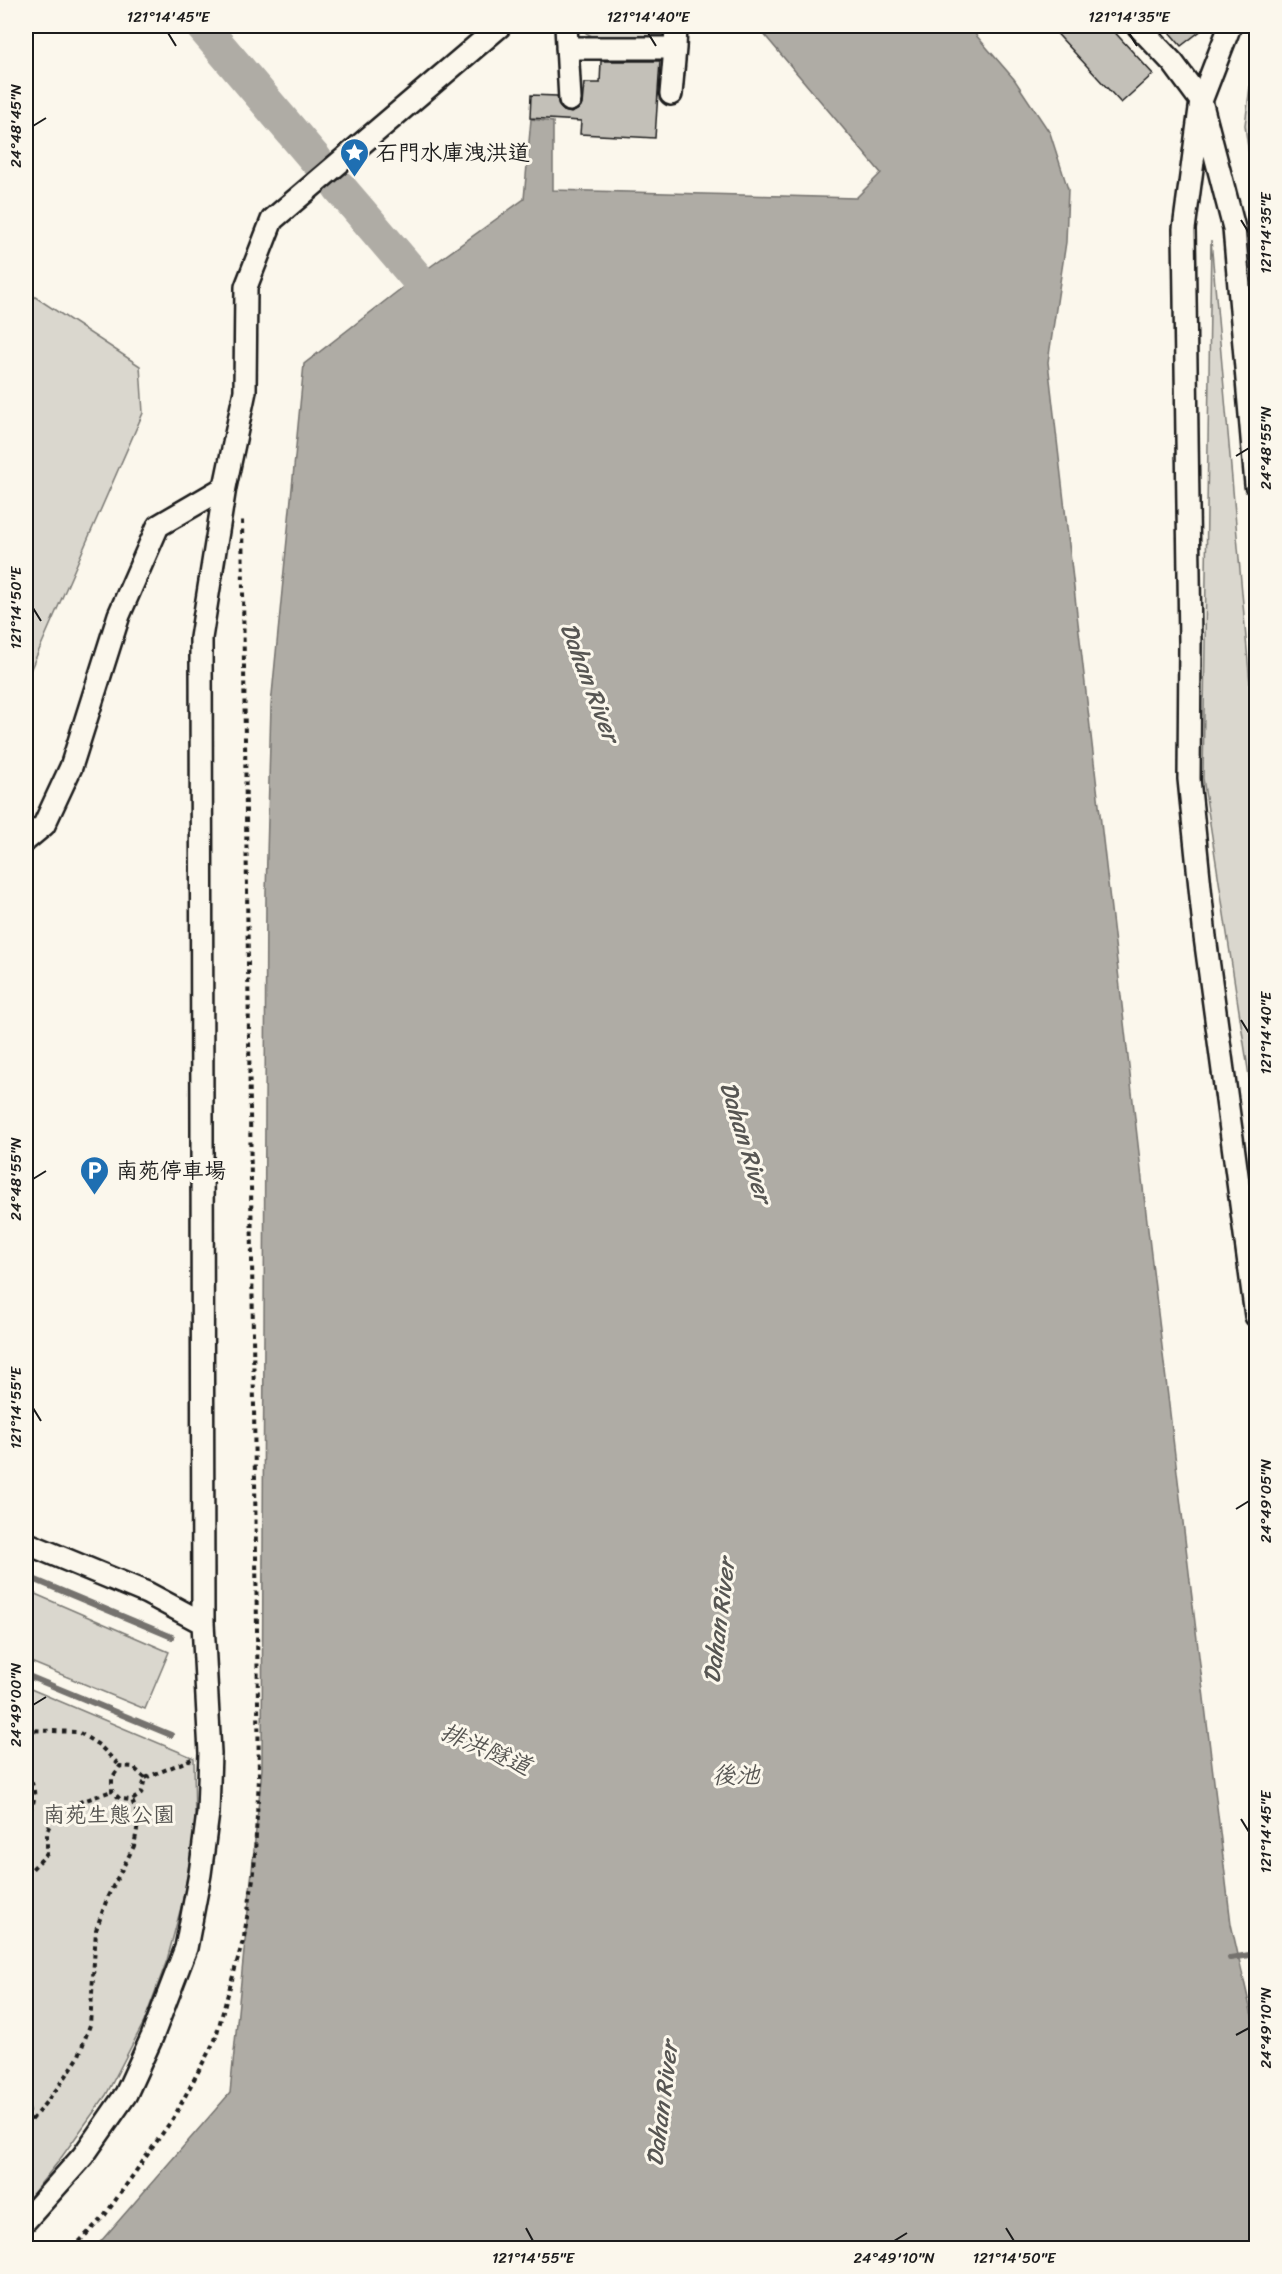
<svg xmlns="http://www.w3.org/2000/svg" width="1282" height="2274" viewBox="0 0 1282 2274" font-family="Sriracha,'LXGW WenKai TC',sans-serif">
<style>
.green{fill:#dad7ce;stroke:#7b7a75;stroke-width:1.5}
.water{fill:#afaca5;stroke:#74726e;stroke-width:1.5}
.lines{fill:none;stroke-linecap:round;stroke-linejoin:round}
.stream{stroke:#74726e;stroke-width:6}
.river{stroke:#afaca5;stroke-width:34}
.building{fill:#c3c0b8;stroke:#1c1c1c;stroke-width:1.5}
.minor-casing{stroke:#1c1c1c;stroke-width:26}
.path{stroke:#1c1c1c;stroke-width:4;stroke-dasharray:4.5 4.5;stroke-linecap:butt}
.minor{stroke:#fbf7ec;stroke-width:21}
.ticks{fill:none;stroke:#1c1c1c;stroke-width:2}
.labels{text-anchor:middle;stroke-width:6;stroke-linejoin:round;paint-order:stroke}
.poi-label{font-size:22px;fill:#1c1c1c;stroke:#fbf7ec;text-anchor:start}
.park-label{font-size:22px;fill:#555451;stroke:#fbf7ec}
.water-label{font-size:24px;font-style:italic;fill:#575653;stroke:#fbf7ec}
.neatline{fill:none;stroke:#1c1c1c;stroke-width:2}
.ticks-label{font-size:15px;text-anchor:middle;fill:#1c1c1c}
</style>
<rect width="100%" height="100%" fill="#fbf7ec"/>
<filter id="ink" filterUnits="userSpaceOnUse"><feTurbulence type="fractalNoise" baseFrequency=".0167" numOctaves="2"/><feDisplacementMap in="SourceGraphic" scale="12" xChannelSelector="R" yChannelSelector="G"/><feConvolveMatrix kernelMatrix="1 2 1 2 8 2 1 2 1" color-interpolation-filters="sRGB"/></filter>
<g filter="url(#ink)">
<path class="green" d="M582 26H665L664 34 661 39 656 41 594 37 586 33Z
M1256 40V207L1245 125Z
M1211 240 1256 752V1121L1203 778Z
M26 285 29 293 140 366 143 413 26 680Z
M26 1590 169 1652 145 1709 26 1660Z
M26 1687 194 1758 195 1827 183 1900 167 1960 144 2022 106 2095 58 2162 26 2202Z"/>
<path class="water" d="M757 26H968L1014 79 1050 133 1068 189 1066 242 1048 362 1142 1179 1231 1924 1256 2033V2248H95L230 2093 262 1769 266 893 271 705 304 364 416 277 524 199 531 119 553 122V190L856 198 881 173Z"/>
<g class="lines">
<path class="stream" d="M26 1576 172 1637
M26 1675 171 1735
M1230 1958 1256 1954"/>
<path class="river" d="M202 26 316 160
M339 187 416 277 435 320"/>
</g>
<path class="building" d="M1050 26H1109L1153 74 1121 103Z
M1164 26H1207L1181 46Z
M601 61H660L655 138 580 134 581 121 530 118 531 95 557 96 559 106 564 111 571 113 577 110 582 105 584 83H600Z"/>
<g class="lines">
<defs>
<path id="minor" d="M566 26 570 100
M1138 26 1173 63 1201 101 1234 228 1256 485
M1230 26 1201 101 1184 229 1190 643 1189 779 1205 937 1256 1316
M567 48H675L676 26
M671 94 675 48
M26 840 44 825 71 767 119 615 158 526 225 487
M26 1543 147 1593 203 1623
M26 2220 83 2156 126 2094 152 2037 186 1948 200 1874 208 1813 210 1753 203 1623 201 638 225 487 245 391 246 287 272 220 500 26"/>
</defs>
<use href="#minor" class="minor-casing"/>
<path class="path" d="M26 1730 78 1732 99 1745 120 1766
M26 1774C38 1788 36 1803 26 1818
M145 1778 133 1767 120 1766 112 1778V1791L120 1799 132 1800 141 1794 145 1778 192 1759
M26 1875 47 1854V1831L57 1810 112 1791
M26 1938 28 1950 26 1962
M26 2100 31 2121
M26 2127 60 2085 78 2058 90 2025 96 1930 108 1896 134 1846 139 1819 132 1800
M73 2248 105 2215 174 2117 215 2040 244 1937 254 1872 259 1778 242 518"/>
<use href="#minor" class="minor"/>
</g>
</g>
<path class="ticks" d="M168 33 176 46M648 33 656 46M1129 33 1137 46M33 126 46 118M1241 220 1249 233M1236 456 1249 448M33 608 41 621M1241 1020 1249 1033M33 1179 46 1171M33 1408 41 1421M1236 1509 1249 1501M33 1705 46 1697M1241 1819 1249 1832M1236 2035 1249 2028M526 2228 533 2241M1006 2228 1014 2241M894 2241 907 2233"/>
<defs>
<symbol id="sight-pin" viewBox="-11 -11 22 30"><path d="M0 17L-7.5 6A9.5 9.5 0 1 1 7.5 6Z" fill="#1f6fb2" stroke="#fbf7ec"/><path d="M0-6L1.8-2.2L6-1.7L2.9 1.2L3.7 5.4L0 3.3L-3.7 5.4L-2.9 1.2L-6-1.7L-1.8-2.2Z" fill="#fff"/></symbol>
<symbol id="parking-pin" viewBox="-11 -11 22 30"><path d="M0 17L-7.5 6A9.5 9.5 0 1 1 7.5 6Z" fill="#1f6fb2" stroke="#fbf7ec"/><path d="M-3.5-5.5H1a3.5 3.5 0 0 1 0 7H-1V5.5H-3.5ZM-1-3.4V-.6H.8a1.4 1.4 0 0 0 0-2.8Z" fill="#fff"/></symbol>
</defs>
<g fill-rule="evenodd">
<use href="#sight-pin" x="338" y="136" width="33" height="45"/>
<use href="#parking-pin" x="78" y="1154" width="33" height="45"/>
</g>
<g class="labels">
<g class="poi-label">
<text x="376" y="160">石門水庫洩洪道</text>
<text x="116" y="1178">南苑停車場</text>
</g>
<g class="park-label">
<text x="109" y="1822">南苑生態公園</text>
</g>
<g class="water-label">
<text transform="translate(590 682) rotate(69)" y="8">Dahan River</text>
<text transform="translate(746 1142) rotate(73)" y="8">Dahan River</text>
<text transform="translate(719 1621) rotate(-83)" y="8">Dahan River</text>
<text transform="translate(486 1749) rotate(23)" y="8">排洪隧道</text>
<text x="736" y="1783">後池</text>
<text transform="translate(662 2104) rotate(-83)" y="8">Dahan River</text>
</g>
</g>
<rect width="1282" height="2274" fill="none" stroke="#fbf7ec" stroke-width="66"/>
<rect x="33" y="33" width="1216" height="2208" class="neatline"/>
<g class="ticks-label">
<text x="168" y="22">121°14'45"E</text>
<text x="648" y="22">121°14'40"E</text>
<text x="1129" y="22">121°14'35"E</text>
<text transform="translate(16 126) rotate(-90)" y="5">24°48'45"N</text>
<text transform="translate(1266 233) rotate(-90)" y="5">121°14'35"E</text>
<text transform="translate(1266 448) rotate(-90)" y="5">24°48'55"N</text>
<text transform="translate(16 608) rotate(-90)" y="5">121°14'50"E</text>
<text transform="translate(1266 1033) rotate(-90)" y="5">121°14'40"E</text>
<text transform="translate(16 1179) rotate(-90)" y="5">24°48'55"N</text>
<text transform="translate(16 1408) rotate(-90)" y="5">121°14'55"E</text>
<text transform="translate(1266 1501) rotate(-90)" y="5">24°49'05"N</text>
<text transform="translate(16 1705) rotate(-90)" y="5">24°49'00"N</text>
<text transform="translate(1266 1832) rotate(-90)" y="5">121°14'45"E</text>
<text transform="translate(1266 2028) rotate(-90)" y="5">24°49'10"N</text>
<text x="533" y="2263">121°14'55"E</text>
<text x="894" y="2263">24°49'10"N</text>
<text x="1014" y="2263">121°14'50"E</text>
</g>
</svg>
